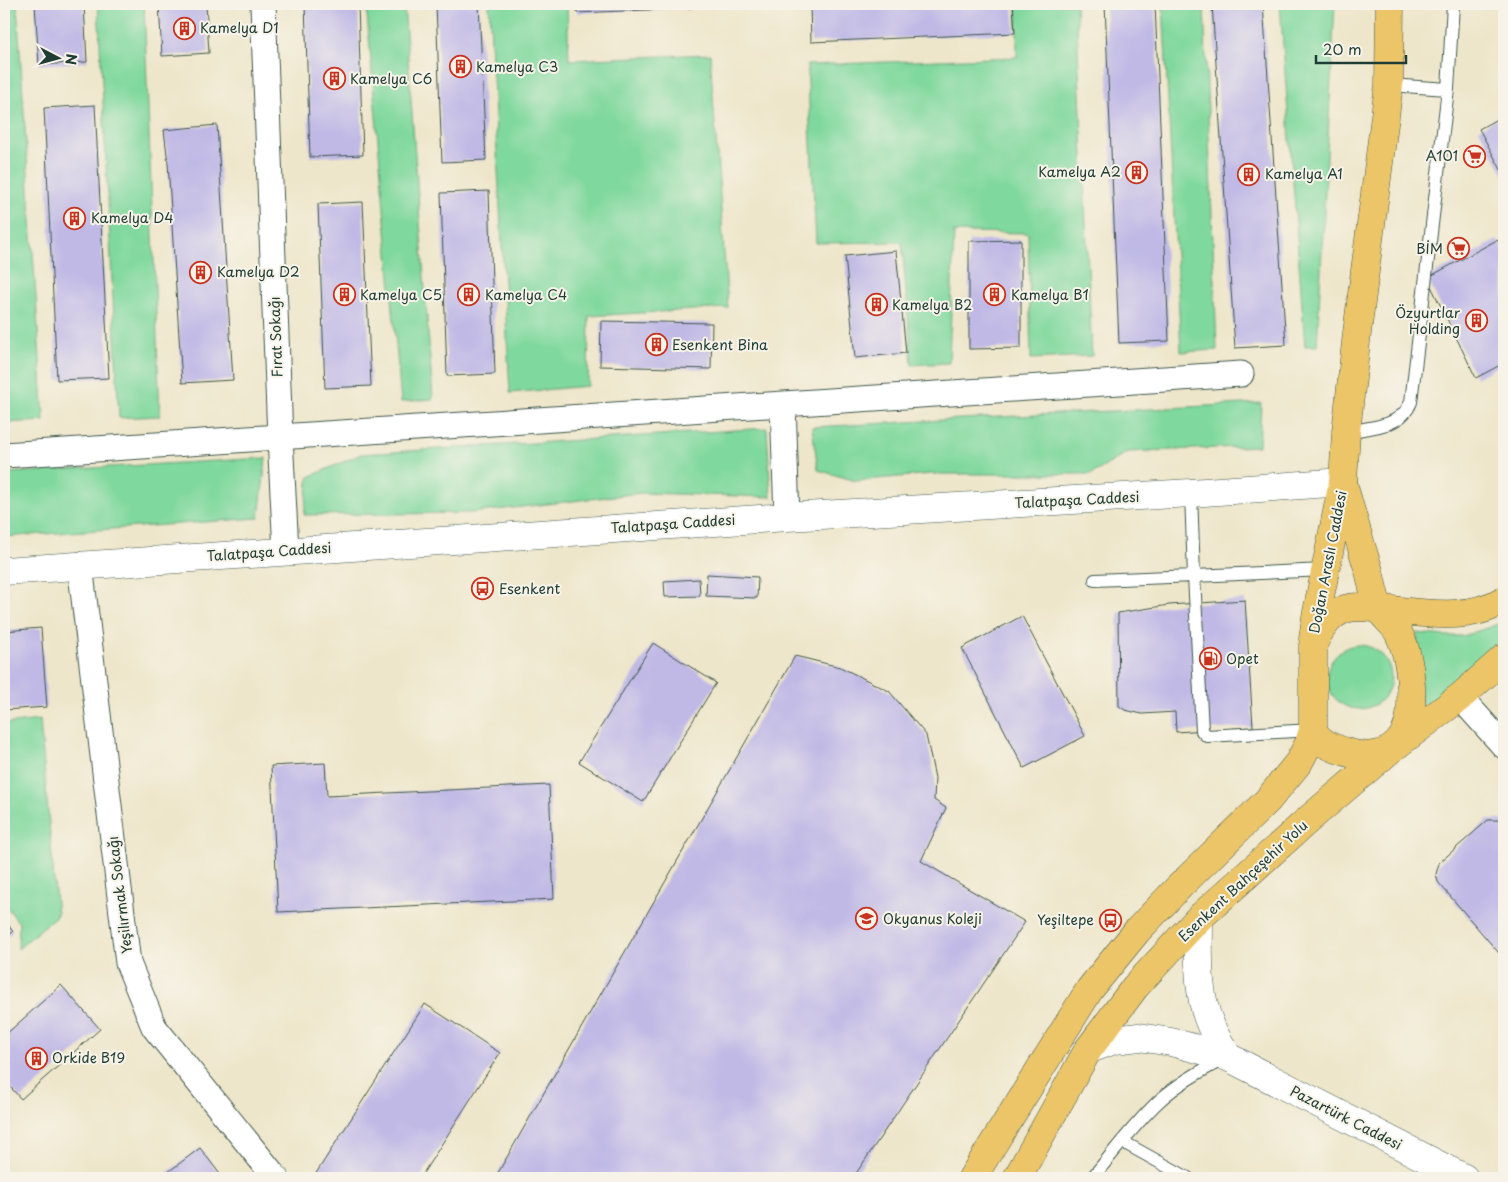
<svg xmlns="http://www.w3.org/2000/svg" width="1508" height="1182" viewBox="0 0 1508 1182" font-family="'Playpen Sans',sans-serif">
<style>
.green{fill:#7fd89d;stroke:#4f8a68}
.building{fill:#c0b9e6}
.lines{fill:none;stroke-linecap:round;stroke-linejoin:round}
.service-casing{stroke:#3e564a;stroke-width:14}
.minor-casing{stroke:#3e564a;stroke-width:27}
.tertiary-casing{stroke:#3e564a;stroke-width:29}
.primary-casing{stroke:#3e564a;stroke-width:29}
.service{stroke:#fff;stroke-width:12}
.minor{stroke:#fff;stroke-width:25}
.tertiary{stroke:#fff;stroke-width:28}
.primary{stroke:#ecc569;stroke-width:28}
.labels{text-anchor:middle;stroke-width:4;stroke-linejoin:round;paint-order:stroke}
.poi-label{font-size:14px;fill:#1f3d34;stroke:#f7f3e8;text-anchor:start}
.street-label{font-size:14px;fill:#1f3d34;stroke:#f7f3e8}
</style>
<rect width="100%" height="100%" fill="#f7f3e8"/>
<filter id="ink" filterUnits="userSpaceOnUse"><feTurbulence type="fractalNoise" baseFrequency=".02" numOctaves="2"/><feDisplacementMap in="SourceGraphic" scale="10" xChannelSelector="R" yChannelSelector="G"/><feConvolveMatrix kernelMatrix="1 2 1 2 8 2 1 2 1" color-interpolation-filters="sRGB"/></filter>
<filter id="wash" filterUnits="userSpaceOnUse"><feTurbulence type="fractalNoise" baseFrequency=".0096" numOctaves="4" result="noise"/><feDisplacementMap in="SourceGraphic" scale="20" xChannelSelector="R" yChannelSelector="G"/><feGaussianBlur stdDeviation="1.12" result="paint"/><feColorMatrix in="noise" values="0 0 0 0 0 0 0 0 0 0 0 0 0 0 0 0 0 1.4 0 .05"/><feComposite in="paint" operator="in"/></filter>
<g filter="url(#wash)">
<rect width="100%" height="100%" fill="#eee6ca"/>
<path class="green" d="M4 4H17L44 421 4 423Z
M98 4H144L160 416 119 418Z
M366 4H404L433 399 401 402Z
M489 4H567L569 60 710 54 728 308 589 316 588 386 510 393Z
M1017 4H1076L1092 356 1031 359 1028 233 954 232 949 363 912 365 902 242 816 243 807 65 1017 57Z
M1163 4H1204L1217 350 1181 352Z
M1280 4H1335L1317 346H1305Z
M1261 403 1259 446 1128 452 1092 474H931L856 481 818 470 812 427Z
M767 428 771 497 641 493 471 513 304 515 309 477 361 454Z
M266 458 259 518 4 537V473Z
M1504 622V636L1422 711 1417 633 1446 636H1463Z
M1327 677a32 32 0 1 1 64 0a32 32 0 1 1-64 0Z
M40 720 57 915 18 949 19 923 4 903V724Z"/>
<g id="blocks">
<path class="building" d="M35 4H84L87 62 39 65Z
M159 4H206L209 53 162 56Z
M305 4H358L363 155 310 157Z
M436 4H479L486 160 442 162Z
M577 4H692V8L577 13Z
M810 4H1013L1015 33 811 42Z
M1105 4H1155L1169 341 1119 343Z
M1212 4H1263L1286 345 1235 348Z
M95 105 109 378 57 380 44 108Z
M1504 115V175L1479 129Z
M217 125 233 380 182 383 168 163 164 130Z
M489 191 495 374 447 376 441 193Z
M363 202 371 386 325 388 318 204Z
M1021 240V348L969 349V241Z
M1497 240 1504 250V363L1476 378 1427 278Z
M896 251 906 353 855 358 845 256Z
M601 321 712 323 711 369 600 366Z
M707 574 758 577 757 598 706 596Z
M699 579 700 596 665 597 664 581Z
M1245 600 1253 727 1176 732 1175 712 1142 714 1125 710 1119 706 1118 613 1169 605Z
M1022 616 1085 736 1024 768 962 648Z
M41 628 47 707 4 710V631Z
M653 643 716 683 643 802 579 762Z
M795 656 840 667 889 691 926 735 935 778 934 800 946 808 921 861 1025 922 853 1178H495Z
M325 763 327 796 549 785 554 899 278 912 271 766Z
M1488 820H1504V959L1438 882 1436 874 1439 863Z
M4 918 13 932 4 938Z
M61 985 100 1029 21 1099 4 1080V1036Z
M425 1004 500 1053 420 1178H313Z
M200 1148 223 1178H160Z"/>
</g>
</g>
<g filter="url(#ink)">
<use href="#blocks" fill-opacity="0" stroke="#3e564a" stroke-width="1"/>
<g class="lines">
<defs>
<path id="service" d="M1389 85 1448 89
M1346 432C1370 427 1401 428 1411 402L1448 89 1453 4
M1191 493 1194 576 1325 570
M1095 580 1194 576 1202 731 1207 736 1313 730
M1123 1142 1188 1178
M1092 1178C1114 1152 1135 1123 1160 1100 1179 1083 1202 1070 1224 1059"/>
<path id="minor" d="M263 4 280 437 286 551
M783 404 787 517
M4 455 1241 374
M80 565 128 963 154 1027 276 1178
M1460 697 1504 746"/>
<path id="tertiary" d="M4 571 787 517 1191 493 1343 482
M1199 918C1199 953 1196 993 1211 1026 1215 1037 1222 1047 1228 1057
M1088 1050 1114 1040 1139 1037 1171 1042 1228 1057 1464 1178"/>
<path id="primary" d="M1313 639 1316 617 1343 482 1346 432 1357 333 1389 85 1390 4
M1313 730C1318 742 1330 747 1343 751 1381 764 1409 748 1411 706 1412 681 1410 655 1398 632 1393 623 1383 617 1379 608 1374 597 1372 583 1369 571 1360 543 1352 515 1344 487
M972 1178 1090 989 1137 931 1179 887 1267 801 1299 762 1309 743 1313 730V646C1318 631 1329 615 1345 609 1357 605 1371 608 1383 609 1424 613 1467 622 1504 600
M1017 1178 1088 1050 1135 987 1199 918 1309 819 1390 750 1460 697 1504 658"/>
</defs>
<use href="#service" class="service-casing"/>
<use href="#minor" class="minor-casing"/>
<use href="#tertiary" class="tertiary-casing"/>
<use href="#primary" class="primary-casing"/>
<use href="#service" class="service"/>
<use href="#minor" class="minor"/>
<use href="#tertiary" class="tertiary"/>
<use href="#primary" class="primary"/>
</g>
</g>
<defs>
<symbol id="building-ring" viewBox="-11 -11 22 22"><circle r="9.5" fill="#f7f3e8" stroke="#c8321e" stroke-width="1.5"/><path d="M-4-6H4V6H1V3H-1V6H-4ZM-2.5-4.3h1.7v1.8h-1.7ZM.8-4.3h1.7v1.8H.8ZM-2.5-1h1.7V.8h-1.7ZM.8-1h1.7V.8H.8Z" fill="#c8321e"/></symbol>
<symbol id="supermarket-ring" viewBox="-11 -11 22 22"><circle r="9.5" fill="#f7f3e8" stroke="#c8321e" stroke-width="1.5"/><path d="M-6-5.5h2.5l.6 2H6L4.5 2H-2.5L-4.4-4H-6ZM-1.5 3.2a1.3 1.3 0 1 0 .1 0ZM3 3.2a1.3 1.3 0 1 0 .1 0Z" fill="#c8321e"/></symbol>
<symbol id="bus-ring" viewBox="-11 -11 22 22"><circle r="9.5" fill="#f7f3e8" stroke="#c8321e" stroke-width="1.5"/><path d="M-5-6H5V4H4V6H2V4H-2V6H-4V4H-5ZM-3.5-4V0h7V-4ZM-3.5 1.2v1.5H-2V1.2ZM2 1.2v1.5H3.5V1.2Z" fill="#c8321e"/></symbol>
<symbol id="fuel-ring" viewBox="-11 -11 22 22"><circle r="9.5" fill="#f7f3e8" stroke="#c8321e" stroke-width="1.5"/><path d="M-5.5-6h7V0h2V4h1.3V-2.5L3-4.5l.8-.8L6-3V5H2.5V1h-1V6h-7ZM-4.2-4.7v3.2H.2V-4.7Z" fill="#c8321e"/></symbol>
<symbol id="school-ring" viewBox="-11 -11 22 22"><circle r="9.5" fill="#f7f3e8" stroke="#c8321e" stroke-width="1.5"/><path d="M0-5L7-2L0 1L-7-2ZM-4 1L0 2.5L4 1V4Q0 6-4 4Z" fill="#c8321e"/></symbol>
</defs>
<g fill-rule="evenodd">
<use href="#building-ring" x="172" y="16" width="25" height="25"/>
<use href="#building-ring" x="448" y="54" width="25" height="25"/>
<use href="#building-ring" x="322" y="66" width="25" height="25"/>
<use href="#supermarket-ring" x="1462" y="144" width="25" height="25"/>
<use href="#building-ring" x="1124" y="160" width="25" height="25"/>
<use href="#building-ring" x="1236" y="162" width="25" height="25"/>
<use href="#building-ring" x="62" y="206" width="25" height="25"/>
<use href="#supermarket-ring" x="1446" y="236" width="25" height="25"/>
<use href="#building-ring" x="188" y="260" width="25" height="25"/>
<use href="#building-ring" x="332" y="282" width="25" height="25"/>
<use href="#building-ring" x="456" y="282" width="25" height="25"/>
<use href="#building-ring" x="982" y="282" width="25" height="25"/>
<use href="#building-ring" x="864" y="292" width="25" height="25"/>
<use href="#building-ring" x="1464" y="308" width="25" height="25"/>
<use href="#building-ring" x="644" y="332" width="25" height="25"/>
<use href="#bus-ring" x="470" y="576" width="25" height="25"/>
<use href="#fuel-ring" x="1198" y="646" width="25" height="25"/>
<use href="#school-ring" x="854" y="906" width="25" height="25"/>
<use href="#bus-ring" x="1098" y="908" width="25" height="25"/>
<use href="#building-ring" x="24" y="1046" width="25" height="25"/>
</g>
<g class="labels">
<g class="poi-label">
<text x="200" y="33">Kamelya D1</text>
<text x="476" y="72">Kamelya C3</text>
<text x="350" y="84">Kamelya C6</text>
<text x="1458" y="161" text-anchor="end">A101</text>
<text x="1121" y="177" text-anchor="end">Kamelya A2</text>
<text x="1265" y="179">Kamelya A1</text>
<text x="91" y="223">Kamelya D4</text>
<text x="1443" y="254" text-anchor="end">BİM</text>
<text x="217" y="277">Kamelya D2</text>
<text x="360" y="300">Kamelya C5</text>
<text x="485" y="300">Kamelya C4</text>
<text x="1011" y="300">Kamelya B1</text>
<text x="892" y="310">Kamelya B2</text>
<text x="1460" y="318" text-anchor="end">Özyurtlar<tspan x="1460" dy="16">Holding</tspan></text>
<text x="672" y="350">Esenkent Bina</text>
<text x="499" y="594">Esenkent</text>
<text x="1226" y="664">Opet</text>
<text x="883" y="924">Okyanus Koleji</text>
<text x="1094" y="925" text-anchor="end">Yeşiltepe</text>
<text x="52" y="1063">Orkide B19</text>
</g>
<g class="street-label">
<text transform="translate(276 337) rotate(-92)" y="5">Fırat Sokağı</text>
<text transform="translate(1077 500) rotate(-3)" y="5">Talatpaşa Caddesi</text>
<text transform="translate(673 524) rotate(-4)" y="5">Talatpaşa Caddesi</text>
<text transform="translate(269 552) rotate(-4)" y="5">Talatpaşa Caddesi</text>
<text transform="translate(1328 562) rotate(-79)" y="5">Doğan Araslı Caddesi</text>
<text transform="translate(1243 881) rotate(-43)" y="5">Esenkent Bahçeşehir Yolu</text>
<text transform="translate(120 895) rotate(-97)" y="5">Yeşilırmak Sokağı</text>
<text transform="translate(1346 1118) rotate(27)" y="5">Pazartürk Caddesi</text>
</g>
</g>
<rect width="1508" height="1182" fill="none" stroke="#f7f3e8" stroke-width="20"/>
<g transform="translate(58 58) rotate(96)" stroke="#f7f3e8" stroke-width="4" paint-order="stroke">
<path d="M0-4L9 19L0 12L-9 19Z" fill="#1f3d34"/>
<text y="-8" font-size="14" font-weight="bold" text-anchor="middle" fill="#1f3d34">N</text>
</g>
<path d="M1316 55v8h90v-8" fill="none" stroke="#1f3d34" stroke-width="2.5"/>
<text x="1323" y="55" font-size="15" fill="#1f3d34" stroke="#f7f3e8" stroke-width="4" paint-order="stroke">20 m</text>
</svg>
